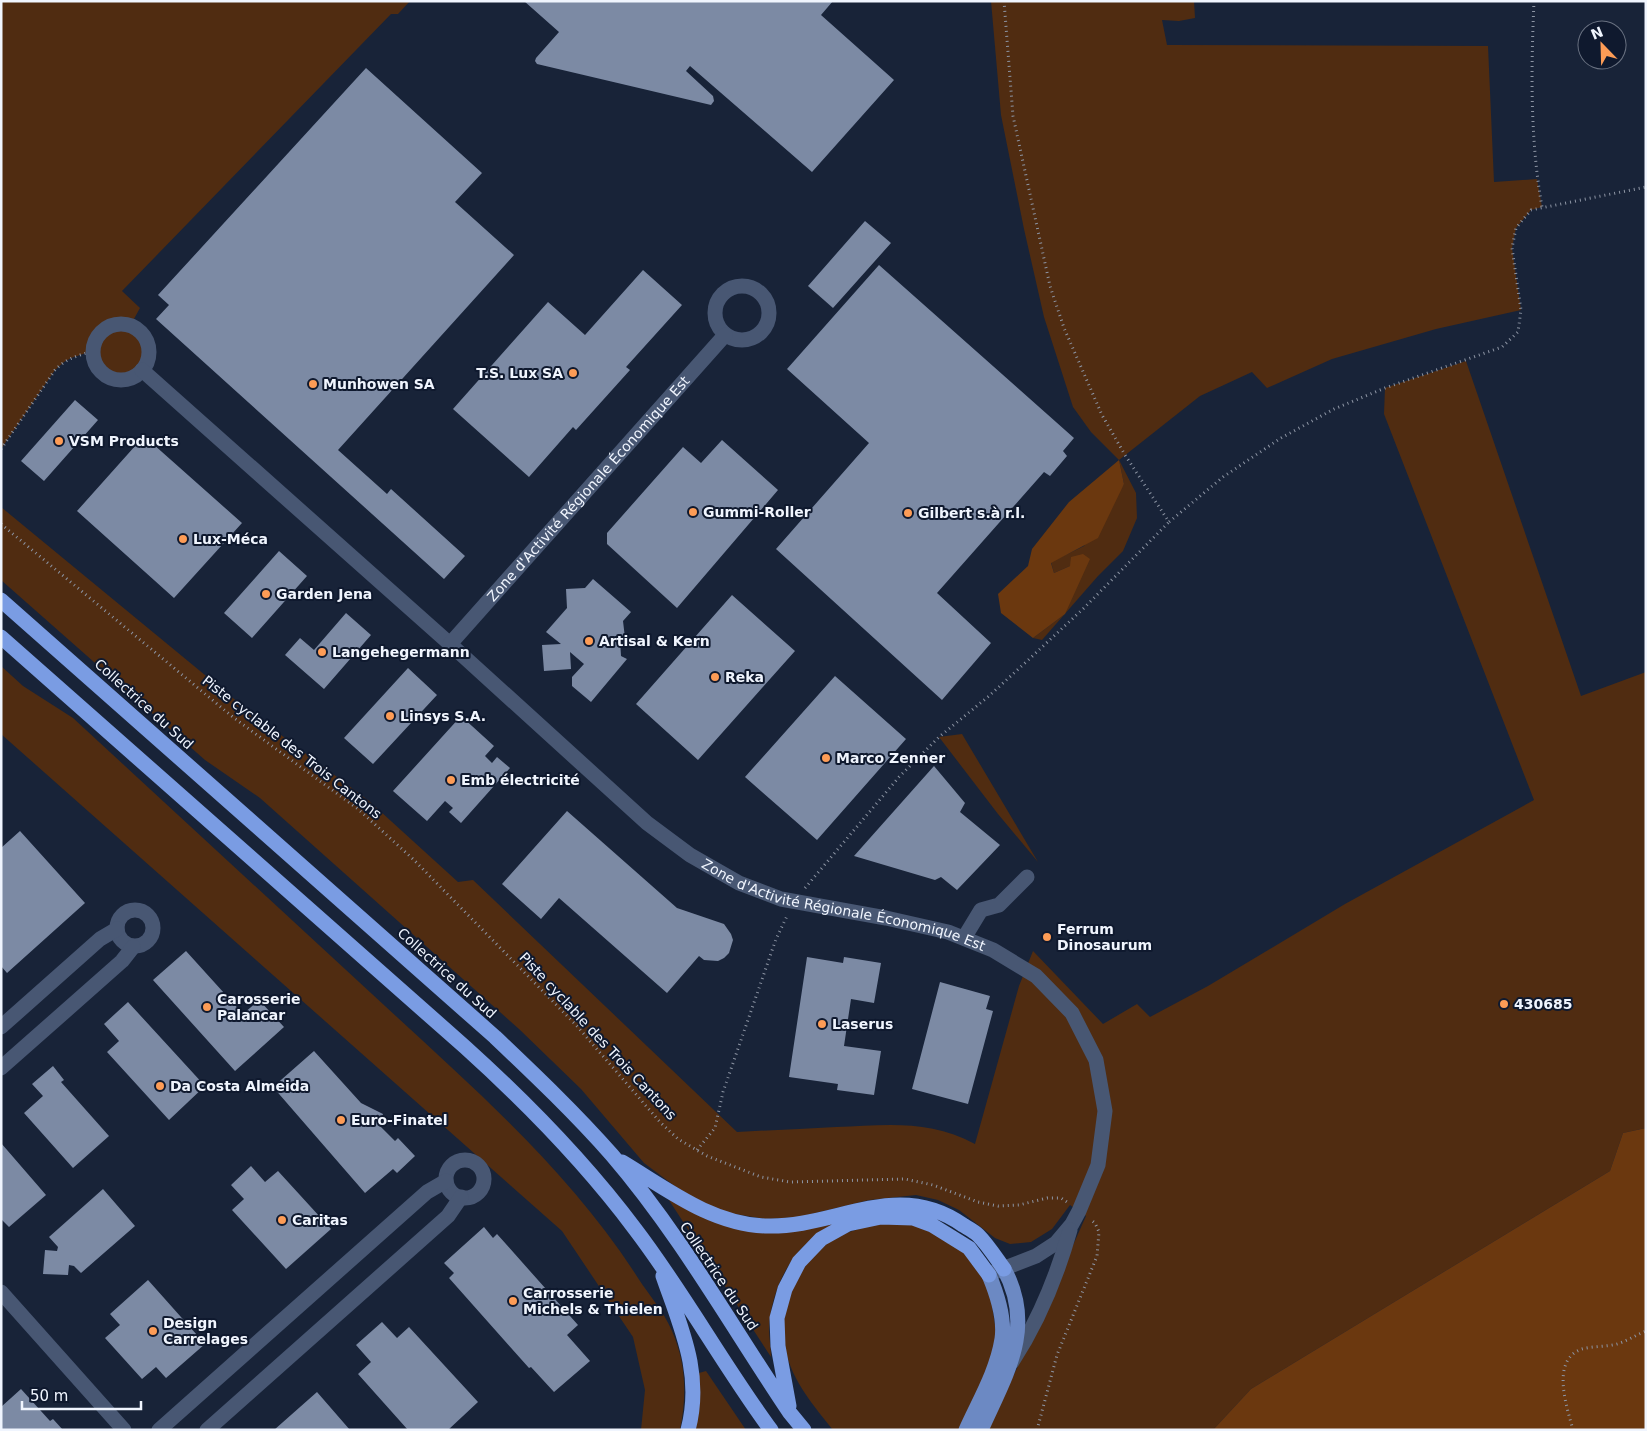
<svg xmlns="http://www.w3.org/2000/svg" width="1647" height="1431" viewBox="0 0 1647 1431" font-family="'DejaVu Sans',sans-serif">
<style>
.green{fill:#502c11}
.forest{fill:#6b380f}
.building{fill:#7c8aa4}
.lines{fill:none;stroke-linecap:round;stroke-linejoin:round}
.path{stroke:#8d95a4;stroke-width:3;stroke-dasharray:1 4;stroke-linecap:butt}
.minor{stroke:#485773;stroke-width:15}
.major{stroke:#6c89c3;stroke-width:15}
.highway{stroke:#7a9ce3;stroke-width:15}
.poi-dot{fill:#fd9c56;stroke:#0f192e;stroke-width:2}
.labels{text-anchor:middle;stroke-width:4;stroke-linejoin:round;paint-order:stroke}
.poi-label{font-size:14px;font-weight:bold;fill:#f0f5fe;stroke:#0f192e;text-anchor:start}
.street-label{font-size:14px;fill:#f0f5fe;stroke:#0f192e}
</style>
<rect width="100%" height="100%" fill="#182338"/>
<path class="green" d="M1 1H410L398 14H391L122 291 140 308 130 326C186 355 105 418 92 351L71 358 64 362 55 370 1 449Z
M991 1H1194L1195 18 1179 21 1162 20 1167 45 1488 46 1494 182 1537 179 1542 207 1531 210 1516 228 1512 248 1521 310 1436 329 1332 359 1267 388 1252 372 1200 396 1119 460 1136 493 1137 518 1123 551 1098 576 1042 640 1033 638 1065 614 1070 566 1054 573 1051 562 1084 546 1124 484 1119 460 1091 432 1073 407 1044 317 1024 229 1001 115Z
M1466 361 1581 696 1646 672V1128L1623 1133 1610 1171 1251 1389 1213 1430H987L1034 1333 1086 1216 1070 1205 1052 1229 1031 1242 1010 1244 995 1238 959 1210 938 1200 916 1195 869 1200 799 1217 766 1219 729 1213 701 1202 676 1187 644 1163 581 1089 519 1029 260 798 205 760 1 580V507L245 708 369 801 458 882 473 880 737 1132C770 1130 803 1129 836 1127 886 1125 929 1119 975 1144L1019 986 1033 951 1103 1024 1137 1004 1150 1017 1208 986 1345 904 1534 800 1384 414 1385 388Z
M1 666 23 686 73 718C177 814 281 910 385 1006 476 1090 571 1173 638 1278 649 1295 664 1312 672 1331 686 1363 687 1395 680 1430H641L645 1390 633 1337 562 1231 1 734Z
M962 734 1038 862 998 814 939 737Z
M665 1194 709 1219H844C832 1226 818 1233 808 1242 784 1263 770 1299 769 1329 769 1338 771 1348 771 1357Z
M879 1223H911L930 1230 964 1252 983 1276 990 1293 997 1338 988 1370 960 1430H833C814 1406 793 1382 786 1352 778 1318 789 1281 813 1256 817 1252 821 1246 826 1243 842 1233 861 1228 879 1223Z
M706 1371 746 1430H693L699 1373Z"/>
<path class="forest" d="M1119 460 1124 484 1098 538 1051 563 1054 573 1070 566 1071 557 1083 554 1090 559 1065 614 1033 638 1001 613 998 594 1028 566 1032 549 1069 502Z
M1646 1128V1430H1213L1251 1389 1610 1171 1623 1133Z"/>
<path class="building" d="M524 1H833L821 15 894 80 812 172 690 66 686 71 713 96 714 101 711 105 537 64 535 61 536 58 559 32Z
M366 68 482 173 455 202 514 255 338 450 387 494 391 489 465 556 444 579 156 319 169 305 158 295Z
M865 221 891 243 833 308 808 286Z
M879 265 1074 438 1063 451 1067 456 1050 476 1044 472 937 593 991 643 942 700 776 549 869 443 787 369Z
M643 270 682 305 626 367 630 370 576 430 573 427 529 477 453 409 548 302 585 335Z
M75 400 98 420 44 481 21 461Z
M144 436 242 523 174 598 77 511Z
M722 440 778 490 677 608 607 544V533L683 447 701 463Z
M279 551 307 576 252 638 224 613Z
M593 579 631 612 623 621 625 638 620 639 621 656 627 659 591 702 572 686V677L584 664 570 652 571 669 544 671 542 645 561 644 546 632 567 608 566 589 585 588Z
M732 595 795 651 698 760 636 704Z
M346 613 371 635 324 689 285 655 300 638 314 650Z
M408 668 437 695 373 764 344 738Z
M835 676 906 739 817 840 745 777Z
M461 716 494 746 485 756 492 763 497 757 510 768 461 823 449 812 453 808 445 801 427 821 393 791Z
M934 766 965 803 960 812 1000 845 957 890 941 877 935 880 854 856Z
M567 811 677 908 724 924 731 934 733 940 729 953 724 958 718 961 704 960 699 956 667 993 559 898 541 919 502 884Z
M20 831 85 903 7 973 1 966V848Z
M186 951 243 1014 259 1000 284 1027 235 1071 153 980Z
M807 957 843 963 844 957 881 963 874 1003 851 999 844 1046 881 1051 874 1095 837 1090 838 1084 789 1077Z
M940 982 990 996 986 1009 993 1011 968 1104 912 1089Z
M128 1002 205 1086 169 1120 107 1052 119 1041 104 1024Z
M314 1051 361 1103 383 1114 380 1126 395 1141 398 1138 415 1156 397 1173 393 1169 365 1193 273 1087Z
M53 1066 64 1080 61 1082 109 1136 73 1168 24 1113 43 1096 32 1084Z
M1 1143 46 1195 9 1227 1 1219Z
M251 1166 265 1182 278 1171 331 1229 286 1269 232 1210 244 1199 231 1185Z
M103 1189 135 1226 81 1273 74 1266 69 1265 68 1275 43 1274 45 1250 57 1251 58 1247 49 1237Z
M484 1227 493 1238 497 1234 578 1325 567 1335 590 1361 554 1392 531 1367 529 1368 449 1278 454 1273 444 1263Z
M148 1280 205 1344 166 1378 156 1367 142 1379 105 1338 120 1325 110 1314Z
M382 1322 397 1338 409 1327 478 1402 448 1430H408L358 1374 371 1362 356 1345Z
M21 1389 50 1421 53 1419 63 1430H1V1407Z
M317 1392 350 1430H274Z"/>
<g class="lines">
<path class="path" d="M1004 1 1013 116 1050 286 1064 328 1102 415 1125 455 1169 522 1223 477 1281 438 1334 409 1385 388 1502 347 1518 332 1521 310 1512 248 1516 228 1531 210 1646 187
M1534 1C1531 70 1530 139 1542 207
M1 449 55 370C67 358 77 356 93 351
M1 524 234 718 358 809 413 859 576 1025 660 1122 678 1139 707 1156 761 1177 790 1182 905 1179 933 1185 978 1202 998 1206 1019 1205 1047 1198H1061L1067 1202
M805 888 899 777 939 737 989 696 1025 663 1084 608 1169 522
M697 1150 715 1128 723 1092 776 939 788 914
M1037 1430 1057 1355 1097 1256 1099 1232 1095 1223 1090 1219
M1573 1430C1567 1407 1550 1360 1582 1349 1592 1346 1606 1347 1617 1344 1627 1341 1636 1335 1646 1331"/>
<g class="minor">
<circle cx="742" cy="313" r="27"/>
<circle cx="121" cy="352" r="28"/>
<path id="s1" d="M142 370 450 644 647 823 690 855 739 883 781 899 886 918 948 932 993 950 1036 976 1072 1013 1096 1060 1105 1111 1098 1165 1079 1211 1072 1224 1056 1243 1036 1256 992 1273"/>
<path id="s2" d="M450 644 725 335"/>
<circle cx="135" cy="928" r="18"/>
<path d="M964 938 981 910 999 905 1027 877"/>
<path d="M1 1027 100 939 117 929"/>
<path d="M1 1068 122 961 133 947"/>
<circle cx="465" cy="1179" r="19"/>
<path d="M1 1292 124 1430"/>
<path d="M1012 1362C1038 1322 1057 1276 1070 1230"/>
<path d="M159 1430 427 1192 446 1181"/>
<path d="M207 1430 448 1216 461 1197"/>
</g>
<path class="major" d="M966 1430C979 1401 997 1371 1002 1339 1005 1318 997 1294 989 1275
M981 1430C1006 1374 1036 1328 1004 1269"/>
<path class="highway" d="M1 600 495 1037C535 1075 575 1113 612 1155 680 1234 732 1327 790 1413L804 1430
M1 637 465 1047C527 1103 585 1162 635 1229 684 1293 723 1365 771 1430
M622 1162C667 1189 711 1224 765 1226 835 1229 896 1178 963 1225 968 1228 974 1231 978 1235 988 1245 996 1258 1004 1269
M663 1276C681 1328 703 1374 688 1430
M789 1406 778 1346 777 1318 785 1289 799 1262 821 1239 848 1224 881 1217 913 1218 932 1225 969 1248 989 1275"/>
</g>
<g class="poi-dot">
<circle cx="573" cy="373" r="5"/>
<circle cx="313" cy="384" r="5"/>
<circle cx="59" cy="441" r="5"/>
<circle cx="693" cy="512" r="5"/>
<circle cx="908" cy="513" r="5"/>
<circle cx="183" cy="539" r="5"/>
<circle cx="266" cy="594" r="5"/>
<circle cx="589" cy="641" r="5"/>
<circle cx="322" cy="652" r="5"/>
<circle cx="715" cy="677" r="5"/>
<circle cx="390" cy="716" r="5"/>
<circle cx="826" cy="758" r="5"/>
<circle cx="451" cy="780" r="5"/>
<circle cx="1047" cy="937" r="5"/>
<circle cx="1504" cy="1004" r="5"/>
<circle cx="207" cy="1007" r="5"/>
<circle cx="822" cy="1024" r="5"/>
<circle cx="160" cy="1086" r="5"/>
<circle cx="341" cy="1120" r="5"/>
<circle cx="282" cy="1220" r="5"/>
<circle cx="513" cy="1301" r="5"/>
<circle cx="153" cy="1331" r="5"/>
</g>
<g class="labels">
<g class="poi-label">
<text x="563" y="378" text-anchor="end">T.S. Lux SA</text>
<text x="323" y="389">Munhowen SA</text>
<text x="69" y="446">VSM Products</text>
<text x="703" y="517">Gummi-Roller</text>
<text x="918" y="518">Gilbert s.à r.l.</text>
<text x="193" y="544">Lux-Méca</text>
<text x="276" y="599">Garden Jena</text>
<text x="599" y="646">Artisal &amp; Kern</text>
<text x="332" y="657">Langehegermann</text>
<text x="725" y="682">Reka</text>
<text x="400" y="721">Linsys S.A.</text>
<text x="836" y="763">Marco Zenner</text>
<text x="461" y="785">Emb électricité</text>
<text x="1057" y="934">Ferrum<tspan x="1057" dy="16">Dinosaurum</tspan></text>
<text x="217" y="1004">Carosserie<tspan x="217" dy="16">Palancar</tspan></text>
<text x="1514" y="1009">430685</text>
<text x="832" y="1029">Laserus</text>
<text x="170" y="1091">Da Costa Almeida</text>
<text x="351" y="1125">Euro-Finatel</text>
<text x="292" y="1225">Caritas</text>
<text x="523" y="1298">Carrosserie<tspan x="523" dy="16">Michels &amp; Thielen</tspan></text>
<text x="163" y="1328">Design<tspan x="163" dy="16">Carrelages</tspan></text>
</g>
<g class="street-label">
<text dy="5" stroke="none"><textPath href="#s2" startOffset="208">Zone d'Activité Régionale Économique Est</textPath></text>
<text transform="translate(144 704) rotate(42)" y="5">Collectrice du Sud</text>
<text transform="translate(292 747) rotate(38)" y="5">Piste cyclable des Trois Cantons</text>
<text dy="5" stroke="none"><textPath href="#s1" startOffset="895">Zone d'Activité Régionale Économique Est</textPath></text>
<text transform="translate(447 973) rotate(42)" y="5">Collectrice du Sud</text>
<text transform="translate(598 1036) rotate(47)" y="5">Piste cyclable des Trois Cantons</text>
<text transform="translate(719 1276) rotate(56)" y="5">Collectrice du Sud</text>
</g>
</g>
<rect width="1647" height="1431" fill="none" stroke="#f0f5fe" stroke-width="5"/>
<g transform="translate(1602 45) rotate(337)"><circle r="24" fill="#0f192e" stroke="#697181"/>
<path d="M0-4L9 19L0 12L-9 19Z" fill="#fd9c56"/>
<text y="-8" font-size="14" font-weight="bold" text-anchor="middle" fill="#f0f5fe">N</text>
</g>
<path d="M22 1401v8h119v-8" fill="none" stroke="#f0f5fe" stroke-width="2.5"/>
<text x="30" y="1401" font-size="15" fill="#f0f5fe" stroke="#0f192e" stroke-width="4" paint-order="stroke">50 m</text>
</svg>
